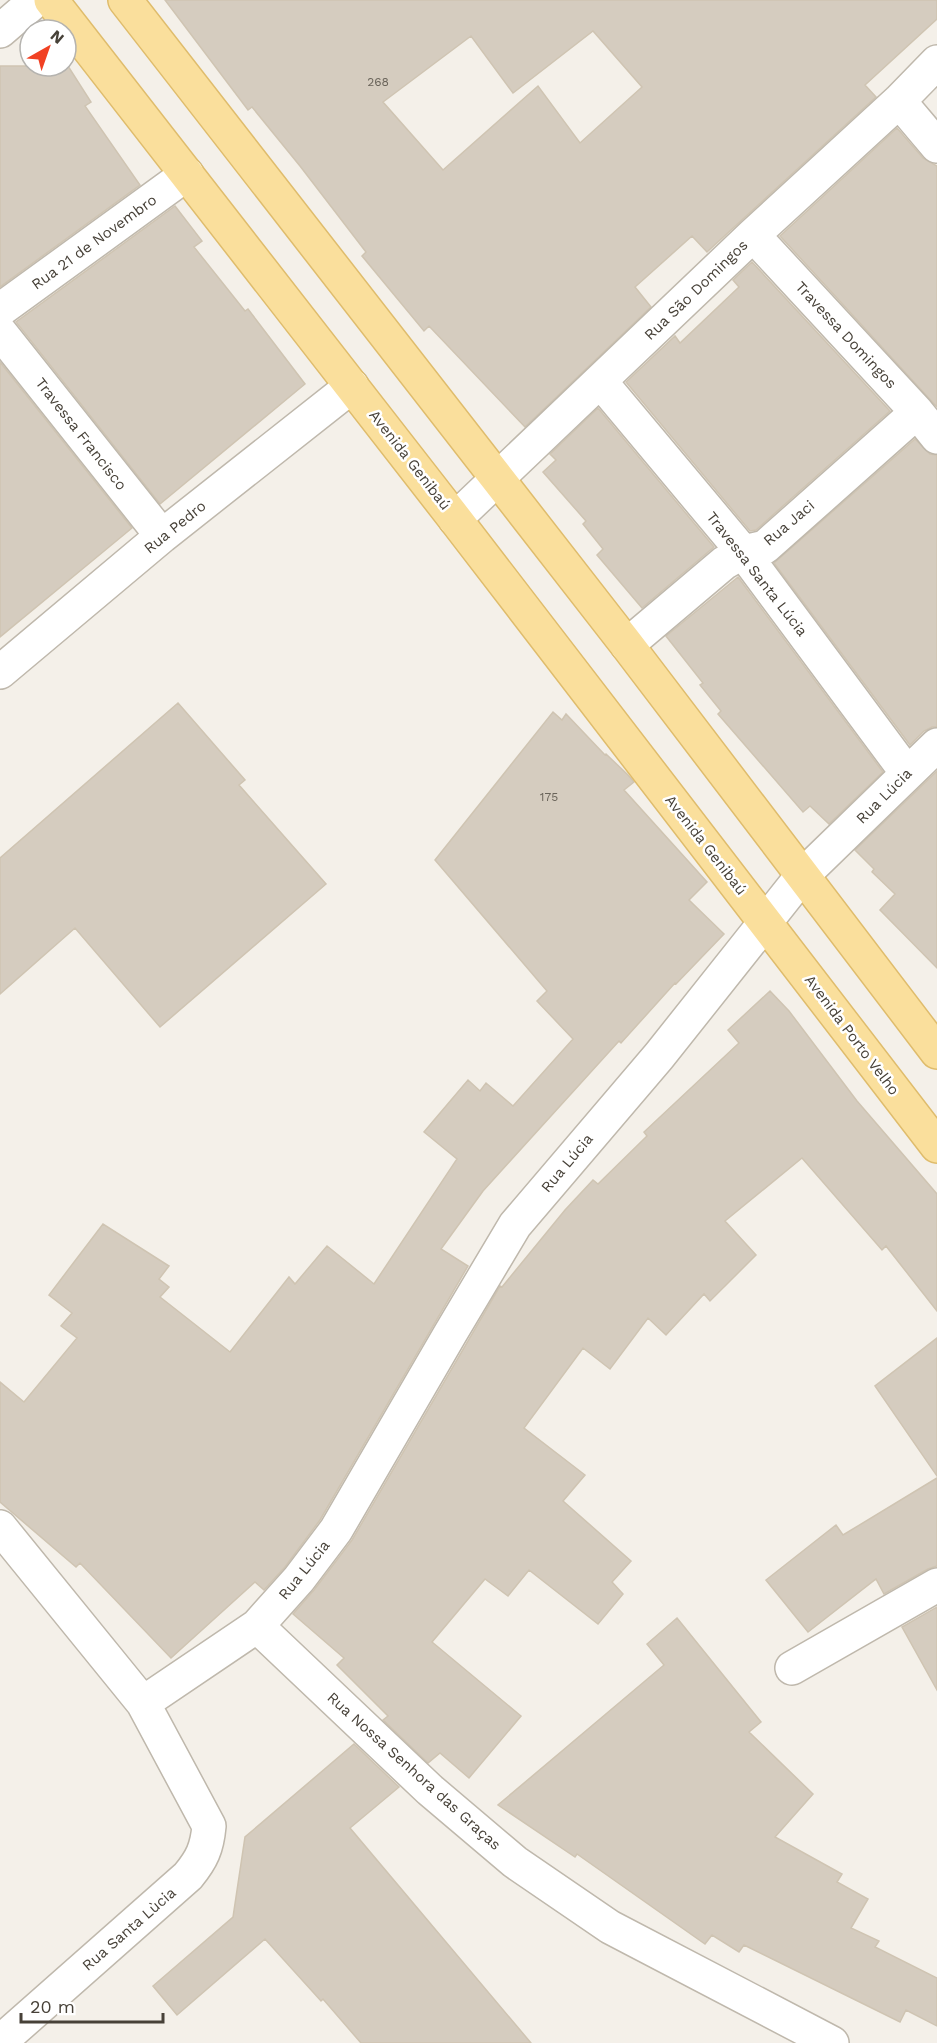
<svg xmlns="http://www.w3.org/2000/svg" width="937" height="2043" viewBox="0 0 937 2043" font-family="'Work Sans',sans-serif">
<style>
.building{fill:#d5ccbf;stroke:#cfc4b2;stroke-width:1.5;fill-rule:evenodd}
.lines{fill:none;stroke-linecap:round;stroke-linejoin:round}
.street-casing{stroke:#bfb8ac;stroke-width:36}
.primary-casing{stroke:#dfbc6c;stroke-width:36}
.street{stroke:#fff;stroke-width:33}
.primary{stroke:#fadf9c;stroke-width:33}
.labels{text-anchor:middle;stroke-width:5;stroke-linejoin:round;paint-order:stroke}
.number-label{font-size:12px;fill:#6a645a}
.street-label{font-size:15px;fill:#474138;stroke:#fff}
</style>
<rect width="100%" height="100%" fill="#f4f0e9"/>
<path class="building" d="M165 0H937V19L865 85 876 97 707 252 692 236 635 287 651 307 525 427 429 326 424 331 362 256 366 252 300 166 252 107 248 110ZM593 31 642 87 580 143 538 86 443 170 383 102 471 36 513 93Z
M0 66H68L91 102 85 106 140 185 0 287Z
M897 128 923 158 937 166V407L780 236Z
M175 206 202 241 194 247 245 311 248 309 305 384 160 504 16 322Z
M752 262 890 411 756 530 750 531 626 382 675 336 680 343 739 287 733 280Z
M0 362 132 528 0 637Z
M598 408 714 547 642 608 597 555 603 549 583 524 586 521 543 472 556 460 550 454Z
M915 439 930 454 937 455V727H932L924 731 910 745 774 563Z
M738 577 883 772 829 824 810 806 803 812 718 714 721 711 700 685 703 683 666 636Z
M178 703 245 780 239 785 326 884 160 1027 75 928 0 994V858Z
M553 712 562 720 566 714 605 755 606 754 628 775 634 782 624 790 707 882 689 900 724 934 676 984 675 983 621 1043 619 1041 483 1191 441 1249 468 1266 320 1520 285 1567 264 1590 255 1582 171 1658 80 1563 76 1567 0 1502V1382L24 1402 77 1338 61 1326 72 1313 49 1295 103 1224 169 1266 159 1279 169 1287 160 1297 230 1352 289 1277 295 1284 327 1246 374 1284 457 1159 424 1132 468 1080 480 1091 486 1083 513 1106 573 1039 537 1001 547 991 435 860Z
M937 771V968L880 910 895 894 872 872 874 869 855 850Z
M770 991 789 1011 857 1101 937 1194V1311L886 1246 882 1250 802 1158 725 1221 756 1255 710 1301 704 1294 666 1335 648 1318 610 1369 583 1348 524 1428 585 1475 563 1501 631 1561 612 1582 623 1594 598 1624 529 1570 508 1596 485 1579 432 1642 521 1716 469 1778 440 1753 428 1763 383 1720 388 1716 337 1665 344 1658 293 1614 314 1590 352 1540 500 1286 502 1287 565 1210 593 1180 598 1184 647 1136 644 1132 739 1043 728 1030Z
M937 1338V1476L875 1386Z
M937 1478V1566L928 1569 884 1594 876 1579 808 1632 766 1580 836 1525 843 1535Z
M937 1607V1690L902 1627Z
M677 1618 761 1722 749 1732 813 1794 775 1837 842 1874 837 1882 868 1899 851 1928 879 1941 875 1947 937 1978V2026L906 2010 900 2022 744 1945 739 1952 712 1935 705 1944 577 1854 575 1857 498 1805 664 1665 647 1644Z
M354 1744 399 1787 350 1828 531 2043H361L323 1999 321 2001 265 1939 177 2015 153 1986 233 1917 245 1837Z"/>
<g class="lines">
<defs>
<path id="street" d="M0 31 36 0
M899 101 937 146
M753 235 917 412 937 437
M0 310 187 174
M0 332 162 536
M600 381 743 552 907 773
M455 519 753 235 899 101 937 62
M627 645 724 563 743 552 765 547 917 412
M0 672 162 536 352 386
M0 1527 143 1703 209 1826C207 1848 202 1859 188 1876L0 2042
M257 1626 430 1790 515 1862 610 1927 832 2043
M792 1668 937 1585
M143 1703 257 1626 299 1579 336 1530 450 1334 515 1225 659 1056 802 876 937 745"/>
<path id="primary" d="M51 0 455 519 937 1146
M125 0 627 645 937 1052"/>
</defs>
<use href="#street" class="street-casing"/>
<use href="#primary" class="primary-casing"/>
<use href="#street" class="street"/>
<use href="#primary" class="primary"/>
</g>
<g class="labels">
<g class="number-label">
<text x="378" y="86">268</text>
<text x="549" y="801">175</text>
</g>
<g class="street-label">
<text transform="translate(94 242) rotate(-36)" y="5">Rua 21 de Novembro</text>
<text transform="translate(696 290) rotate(-44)" y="5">Rua São Domingos</text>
<text transform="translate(846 335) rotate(47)" y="5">Travessa Domingos</text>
<text transform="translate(81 434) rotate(52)" y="5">Travessa Francisco</text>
<text transform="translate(410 460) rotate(52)" y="5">Avenida Genibaú</text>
<text transform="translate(789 523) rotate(-40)" y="5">Rua Jaci</text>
<text transform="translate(175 527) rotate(-39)" y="5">Rua Pedro</text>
<text transform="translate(757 574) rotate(52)" y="5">Travessa Santa Lúcia</text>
<text transform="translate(884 796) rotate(-45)" y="5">Rua Lúcia</text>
<text transform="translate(706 845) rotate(52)" y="5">Avenida Genibaú</text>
<text transform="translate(852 1035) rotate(53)" y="5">Avenida Porto Velho</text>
<text transform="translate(567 1163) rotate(-50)" y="5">Rua Lúcia</text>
<text transform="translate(304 1570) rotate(-51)" y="5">Rua Lúcia</text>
<text transform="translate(414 1771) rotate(42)" y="5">Rua Nossa Senhora das Graças</text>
<text transform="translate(129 1929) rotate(-41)" y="5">Rua Santa Lùcia</text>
</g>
</g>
<g transform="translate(48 48) rotate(40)"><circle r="28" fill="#ffffff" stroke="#b5b3af" stroke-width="1.5"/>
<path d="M0-4.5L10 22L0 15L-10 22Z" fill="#f14123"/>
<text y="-9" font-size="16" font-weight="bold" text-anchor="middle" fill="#474138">N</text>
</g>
<path d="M21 2013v9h142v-9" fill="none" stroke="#474138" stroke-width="3"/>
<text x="30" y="2013" font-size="18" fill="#474138" stroke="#ffffff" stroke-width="4.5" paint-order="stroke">20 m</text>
</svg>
